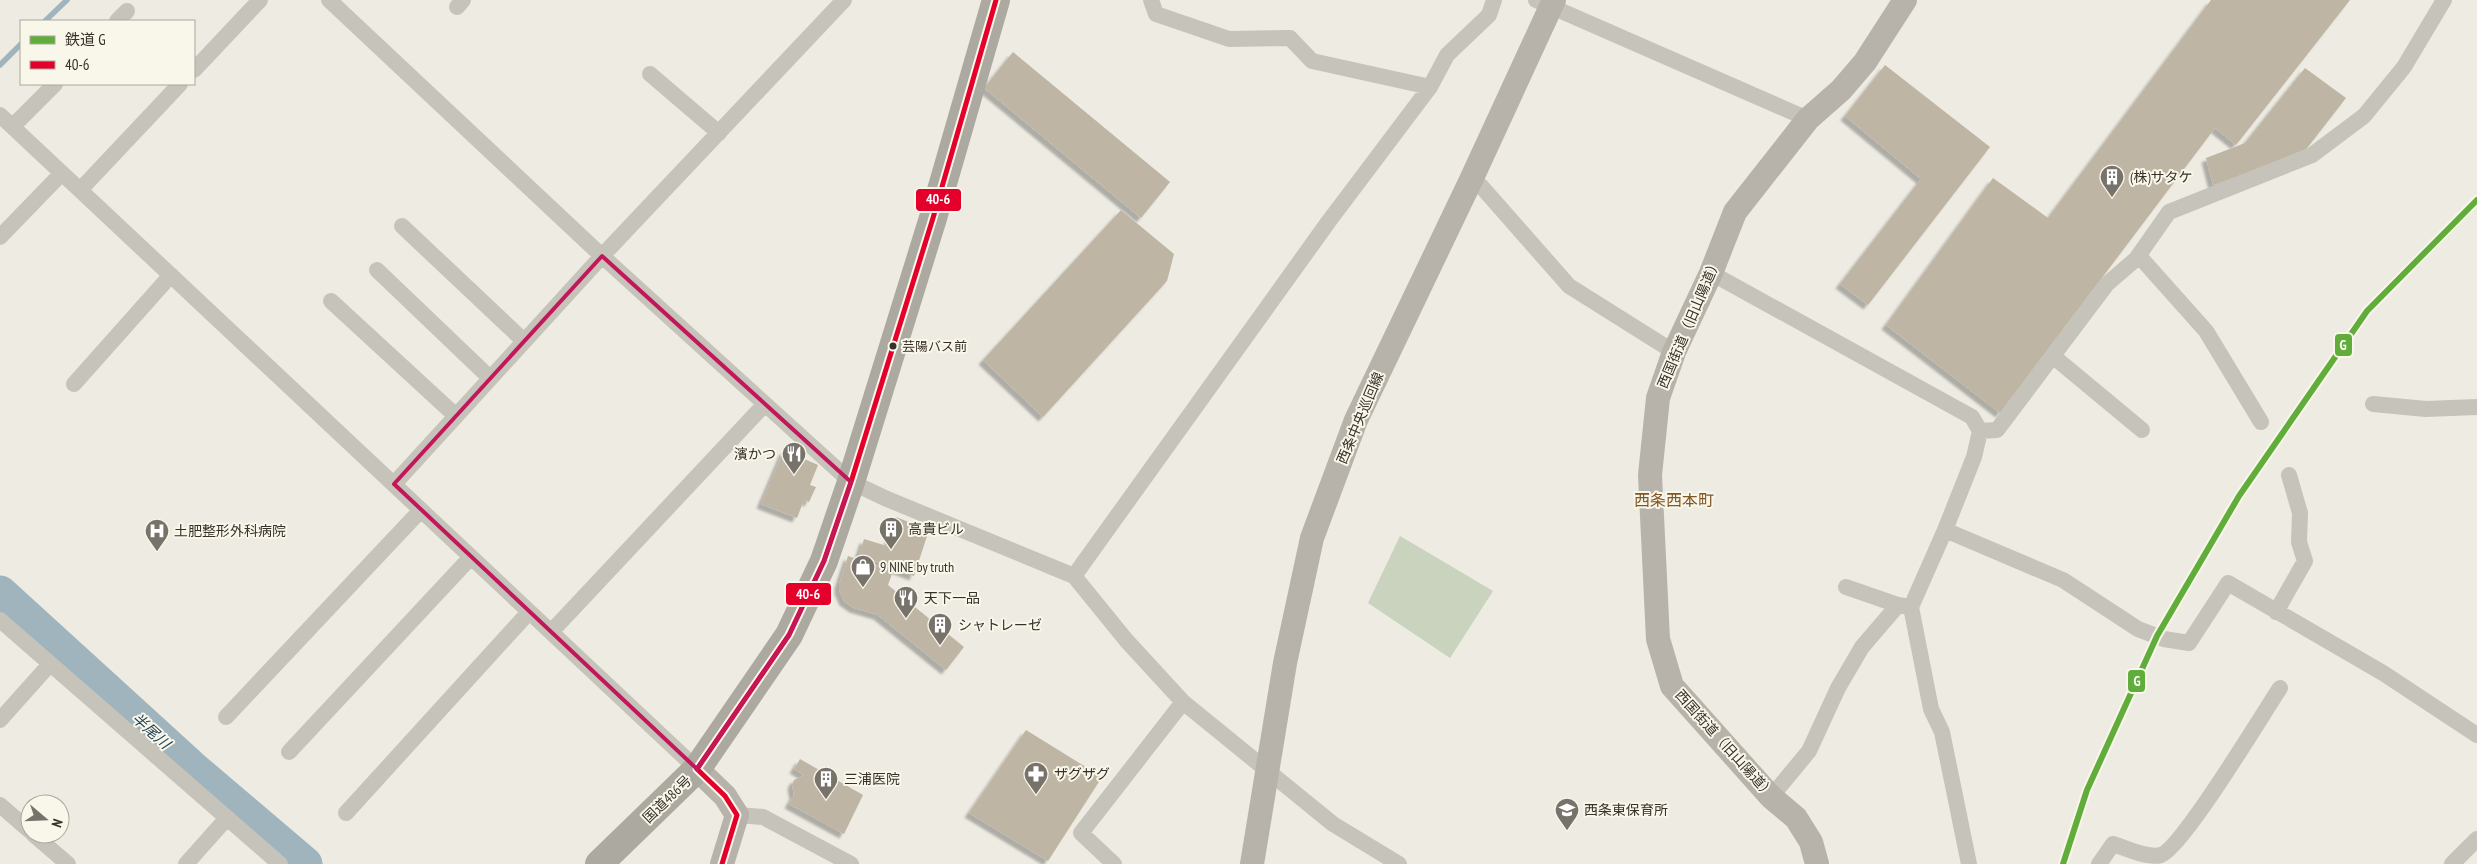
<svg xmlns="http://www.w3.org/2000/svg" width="2477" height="864" viewBox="0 0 2477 864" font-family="'PT Sans Narrow','Noto Sans JP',sans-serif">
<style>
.green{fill:#c9d3bd}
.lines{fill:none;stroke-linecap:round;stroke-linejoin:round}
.stream{stroke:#9fb4bd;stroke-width:5.5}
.river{stroke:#9fb4bd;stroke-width:35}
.building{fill:#bfb5a4;filter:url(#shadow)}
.street{stroke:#c6c3bb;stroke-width:16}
.secondary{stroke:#b7b3ab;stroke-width:24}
.highway{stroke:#aca9a1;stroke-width:28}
.bus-1-casing{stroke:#f9f6ea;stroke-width:9}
.bus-1{stroke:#e4002b;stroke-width:5}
.rail-1-casing{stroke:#f9f6ea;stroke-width:10}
.rail-1{stroke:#60ad3b;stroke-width:6}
.marked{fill:none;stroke:#c2185b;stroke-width:4;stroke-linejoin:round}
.bus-dot{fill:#373129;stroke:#f9f6ea;stroke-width:2}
.labels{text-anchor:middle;stroke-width:4;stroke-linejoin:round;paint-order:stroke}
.bus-label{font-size:13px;fill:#373129;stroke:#f9f6ea;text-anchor:start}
.poi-label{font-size:14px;fill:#373129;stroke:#f9f6ea;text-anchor:start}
.street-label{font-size:14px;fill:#373129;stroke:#f9f6ea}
.water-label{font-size:15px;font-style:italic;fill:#214356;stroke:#f9f6ea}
.quarter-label{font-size:16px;fill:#815726;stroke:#f9f6ea}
.line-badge{stroke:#f9f6ea;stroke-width:2}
.badge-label{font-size:14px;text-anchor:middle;font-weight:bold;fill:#fff}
</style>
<defs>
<filter id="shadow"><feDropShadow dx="-4.5" dy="4.5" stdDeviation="1" flood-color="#0004"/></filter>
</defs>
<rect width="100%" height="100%" fill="#edebe2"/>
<path class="green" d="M1400 536 1493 591 1450 658 1368 603Z"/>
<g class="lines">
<path class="stream" d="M45 21 67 0
M0 65 21 44"/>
<path class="river" d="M0 593 192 768 305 864"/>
</g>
<path class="building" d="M2211 0H2350L2236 145 2215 128 2000 413 1886 325 1993 178 2048 218Z
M1013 52 1170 182 1141 218 984 88Z
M1885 65 1990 147 1868 305 1840 284 1921 179 1845 116Z
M2305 68 2346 98 2304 152 2213 185 2206 158 2245 143Z
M1121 210 1174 254 1167 281 1043 417 983 360Z
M784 450 818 465 810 485 816 487 809 502 804 500 797 518 761 504Z
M896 517 929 530 914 576 859 555 864 539 887 546Z
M848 556 893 571 888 585 964 647 946 670 878 615 854 608 844 601 839 590V584Z
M1026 730 1102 777 1048 861 969 813Z
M800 759 863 795 844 834 789 804 794 795 792 785 794 780 804 775 794 769Z"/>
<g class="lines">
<path class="street" d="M329 0 602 256 851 482 887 499 1074 576
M1151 0 1156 14 1229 39 1290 38 1312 61 1430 87
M1536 0 1808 119
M457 7 463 0
M117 21 127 11
M194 70 260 0
M650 74 719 133
M0 115 697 769
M13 126 55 84
M1471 180 1481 186 1569 286 1674 352
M80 190 180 84
M402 226 524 341
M0 237 62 173
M2139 256 2206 331 2261 422
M377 270 490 378
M1711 273 1972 417 1980 431 1974 457 1945 530 1911 607 1931 709 1942 732 1969 864
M331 301 456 416
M2054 357 2142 430
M74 384 171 275
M2373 404 2426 409 2477 407
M1980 431 1997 430 2107 284 2136 259 2169 212 2312 155 2364 116 2404 67 2444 0
M394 484 602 256 844 0
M1945 530 2063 580 2138 629 2164 639 2189 643 2228 583 2383 673 2477 735
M1846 587 1898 605
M2276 612 2305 561 2299 542 2300 513 2289 475
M0 620 280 864
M551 632 765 404
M226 717 421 510
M0 720 50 664
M289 752 471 557
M1771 797 1809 751 1838 688 1862 647 1898 605 1911 607
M0 805 30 831
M346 813 529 612
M737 815 763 817 851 864
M33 834 68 864
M186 864 227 818
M1114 864 1081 833 1183 702
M1399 864 1333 824 1183 702 1126 640 1074 576 1329 221 1430 87 1447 55 1489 15 1494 0
M2099 864 2113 844C2126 848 2148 859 2161 855 2183 847 2262 715 2280 688
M2452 864 2477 839"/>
<path class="secondary" d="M697 769 725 796 737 815 722 864
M1252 864 1285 663 1312 538 1356 420 1471 180 1554 0
M1817 864 1811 842 1796 818 1771 797 1672 686 1658 639 1650 475 1658 398 1674 352 1711 273 1735 212 1808 119 1841 90 1865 62 1905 0"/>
<path class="highway" d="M599 864 697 769 789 635 824 561 851 482 933 218 996 0"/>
<defs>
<path id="bus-1" d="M697 769 789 635 824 561 851 482 933 218 996 0
M697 769 725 796 737 815 722 864"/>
</defs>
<use href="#bus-1" class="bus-1-casing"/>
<use href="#bus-1" class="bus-1"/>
<defs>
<path id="rail-1" d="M2063 864 2087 790 2157 636 2239 496 2367 311 2477 200"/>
</defs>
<use href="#rail-1" class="rail-1-casing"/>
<use href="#rail-1" class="rail-1"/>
</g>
<path class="marked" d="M602 256 851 482 824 561 789 635 697 769 394 484Z"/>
<defs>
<symbol id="building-pin" viewBox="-11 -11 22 30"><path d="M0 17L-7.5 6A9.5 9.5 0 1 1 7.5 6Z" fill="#77726a" stroke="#f9f6ea"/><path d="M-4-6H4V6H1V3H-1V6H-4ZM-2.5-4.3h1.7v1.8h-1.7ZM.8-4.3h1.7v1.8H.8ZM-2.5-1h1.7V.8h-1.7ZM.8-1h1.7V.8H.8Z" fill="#fff"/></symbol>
<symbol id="restaurant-pin" viewBox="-11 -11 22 30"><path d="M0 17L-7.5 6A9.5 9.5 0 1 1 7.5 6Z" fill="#77726a" stroke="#f9f6ea"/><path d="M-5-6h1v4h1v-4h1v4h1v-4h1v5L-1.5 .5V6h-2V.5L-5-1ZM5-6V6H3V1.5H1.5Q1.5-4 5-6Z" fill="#fff"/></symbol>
<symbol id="hospital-pin" viewBox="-11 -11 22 30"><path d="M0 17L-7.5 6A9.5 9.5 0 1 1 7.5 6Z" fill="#77726a" stroke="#f9f6ea"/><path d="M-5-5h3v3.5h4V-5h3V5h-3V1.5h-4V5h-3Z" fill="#fff"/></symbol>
<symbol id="shop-pin" viewBox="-11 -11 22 30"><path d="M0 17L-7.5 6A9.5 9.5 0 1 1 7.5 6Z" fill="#77726a" stroke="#f9f6ea"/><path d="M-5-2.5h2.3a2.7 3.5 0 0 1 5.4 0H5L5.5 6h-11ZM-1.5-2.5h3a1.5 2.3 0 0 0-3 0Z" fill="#fff"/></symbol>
<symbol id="pharmacy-pin" viewBox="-11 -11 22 30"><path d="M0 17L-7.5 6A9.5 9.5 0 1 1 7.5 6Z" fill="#77726a" stroke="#f9f6ea"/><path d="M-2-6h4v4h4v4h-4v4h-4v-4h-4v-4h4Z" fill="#fff"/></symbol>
<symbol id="school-pin" viewBox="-11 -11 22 30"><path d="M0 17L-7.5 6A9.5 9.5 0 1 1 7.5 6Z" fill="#77726a" stroke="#f9f6ea"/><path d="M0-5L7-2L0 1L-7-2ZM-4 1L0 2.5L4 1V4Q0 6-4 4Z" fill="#fff"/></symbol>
</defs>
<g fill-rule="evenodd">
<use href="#building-pin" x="2098" y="163" width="28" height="38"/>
<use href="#restaurant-pin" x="780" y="440" width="28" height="38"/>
<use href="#building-pin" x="877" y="515" width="28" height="38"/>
<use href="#hospital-pin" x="143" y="517" width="28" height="38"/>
<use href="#shop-pin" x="849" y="553" width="28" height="38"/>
<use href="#restaurant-pin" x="892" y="584" width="28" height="38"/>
<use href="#building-pin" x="926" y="611" width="28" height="38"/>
<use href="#pharmacy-pin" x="1022" y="760" width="28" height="38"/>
<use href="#building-pin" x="812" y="765" width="28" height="38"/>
<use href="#school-pin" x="1553" y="796" width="28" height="38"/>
</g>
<circle class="bus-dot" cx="893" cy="346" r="4.5"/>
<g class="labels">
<g class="bus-label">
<text x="902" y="351">芸陽バス前</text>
</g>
<g class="poi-label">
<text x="2130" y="182">(株)サタケ</text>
<text x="776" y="459" text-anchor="end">濱かつ</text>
<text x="908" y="534">高貴ビル</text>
<text x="174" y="536">土肥整形外科病院</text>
<text x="880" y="572">9 NINE by truth</text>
<text x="924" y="603">天下一品</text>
<text x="958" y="630">シャトレーゼ</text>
<text x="1054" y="779">ザグザグ</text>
<text x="844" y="784">三浦医院</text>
<text x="1584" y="815">西条東保育所</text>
</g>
<g class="street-label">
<text transform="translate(1689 323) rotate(-67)" y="5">西国街道（旧山陽道）</text>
<text transform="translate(1360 418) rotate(-67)" y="5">西条中央巡回線</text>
<text transform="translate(1725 744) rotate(48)" y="5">西国街道（旧山陽道）</text>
<text transform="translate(667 799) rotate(-44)" y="5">国道486号</text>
</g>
<g class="water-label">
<text transform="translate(151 731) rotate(42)" y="5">半尾川</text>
</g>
<g class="quarter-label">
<text x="1674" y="506">西条西本町</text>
</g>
</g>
<g class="line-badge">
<rect x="915" y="188" width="47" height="24" rx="5" fill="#e4002b"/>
<rect x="2334" y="333" width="19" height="24" rx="5" fill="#60ad3b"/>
<rect x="785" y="582" width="47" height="24" rx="5" fill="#e4002b"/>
<rect x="2127" y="669" width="19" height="24" rx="5" fill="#60ad3b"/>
</g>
<g class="badge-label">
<text x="938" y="204">40-6</text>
<text x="2343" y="350">G</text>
<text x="808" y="599">40-6</text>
<text x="2137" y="686">G</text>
</g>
<rect x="20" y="20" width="175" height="65" fill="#f9f6ea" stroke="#aba79d"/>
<rect x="30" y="36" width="25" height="8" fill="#60ad3b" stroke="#aba79d"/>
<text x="65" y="45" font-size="15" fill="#373129">鉄道 G</text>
<rect x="30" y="61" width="25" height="8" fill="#e4002b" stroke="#aba79d"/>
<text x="65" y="70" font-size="15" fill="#373129">40-6</text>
<g transform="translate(45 819) rotate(109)"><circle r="24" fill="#f9f6ea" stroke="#aba79d"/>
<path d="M0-4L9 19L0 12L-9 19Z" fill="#77726a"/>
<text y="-8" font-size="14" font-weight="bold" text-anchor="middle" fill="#373129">N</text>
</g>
</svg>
